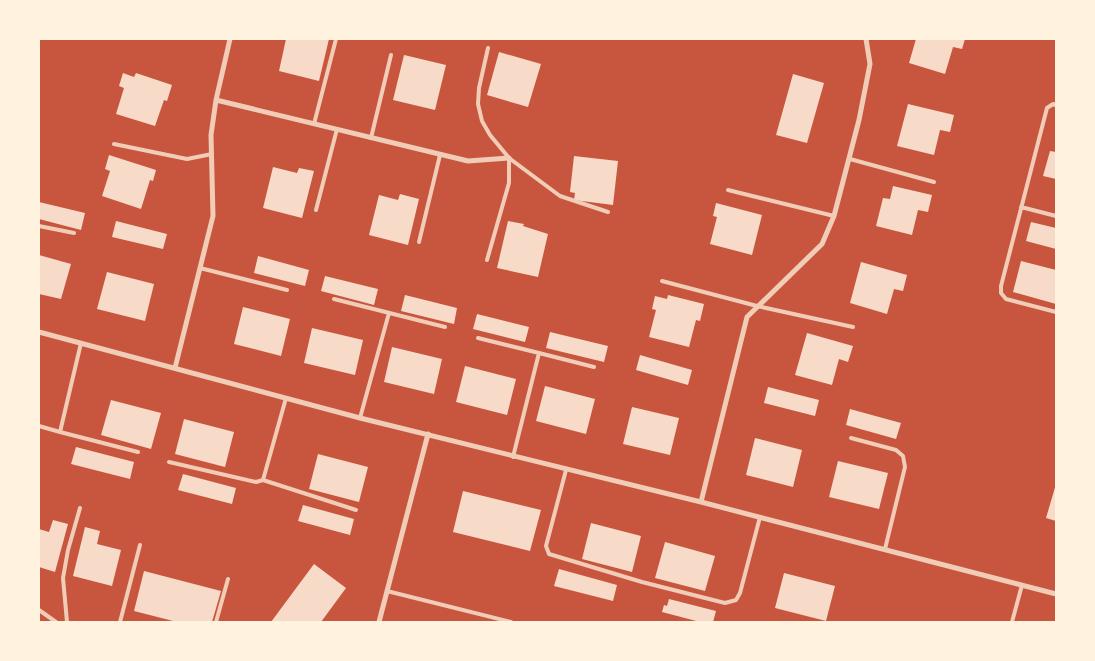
<svg xmlns="http://www.w3.org/2000/svg" width="1095" height="661" viewBox="0 0 1095 661" font-family="'Archivo Narrow',sans-serif">
<style>
.building{fill:#f7dbc8}
.lines{fill:none;stroke-linecap:round;stroke-linejoin:round}
.service{stroke:#f1ccb7;stroke-width:4}
.minor{stroke:#f1ccb7;stroke-width:5}
</style>
<rect width="100%" height="100%" fill="#c8553d"/>
<path class="building" d="M286 39H329L319 81 279 71Z
M916 39H965L962 49 953 47 945 74 909 63Z
M499 52 541 64 528 107 487 95Z
M404 55 446 65 435 110 393 100Z
M123 73 134 77 136 73 172 85 167 101 164 100 155 126 116 114 124 88 119 86Z
M793 74 824 83 807 143 776 135Z
M908 104 954 115 950 132 940 130 934 155 897 146Z
M1050 151 1056 152V179L1043 176Z
M109 155 156 170 153 181 150 180 141 209 102 196 110 171 105 169Z
M574 156 618 161 613 205 574 200 575 193 570 192Z
M273 167 297 173 299 168 314 171 302 218 263 208Z
M893 186 932 195 928 212 918 210 912 235 876 226 883 198 890 199Z
M400 194 419 199 408 245 369 235 379 195 398 200Z
M39 202 85 213 81 230 39 219Z
M716 203 762 215 752 255 710 244 717 217 713 216Z
M116 221 167 234 163 249 112 237Z
M508 221 524 224 523 226 548 234 538 277 497 268Z
M1031 222 1056 228V249L1026 241Z
M39 255 71 264 61 299 39 294Z
M258 256 309 270 305 286 254 273Z
M1021 261 1056 270V304L1013 292Z
M861 262 907 275 903 291 894 289 887 314 850 303Z
M107 272 154 284 145 321 97 309Z
M325 276 378 289 374 305 321 291Z
M405 295 457 308 454 324 401 311Z
M668 295 704 304 700 321 696 320 689 347 649 337 656 310 652 309 655 296 667 299Z
M243 307 290 319 281 356 234 344Z
M477 314 529 327 525 342 473 329Z
M312 328 363 340 355 375 304 363Z
M550 332 608 346 604 362 546 348Z
M807 333 853 346 848 362 839 359 832 385 795 375Z
M392 347 442 359 434 394 384 382Z
M640 355 692 370 688 385 636 370Z
M465 366 516 379 507 415 456 402Z
M545 386 595 399 586 434 536 421Z
M768 387 819 400 815 416 764 403Z
M111 400 161 413 151 449 101 435Z
M632 407 679 418 670 455 623 444Z
M850 409 901 423 896 439 846 425Z
M184 419 234 432 225 467 175 454Z
M755 438 802 450 793 487 746 475Z
M76 447 134 462 130 479 71 464Z
M318 454 368 467 359 502 309 489Z
M838 461 888 473 879 509 829 497Z
M183 474 236 488 232 504 178 490Z
M1056 484V521L1046 518Z
M463 491 541 510 530 551 453 532Z
M303 505 354 519 350 535 298 521Z
M53 520 68 524 55 572 39 567V529L49 532Z
M591 523 641 536 632 572 582 559Z
M85 527 100 531 97 544 121 550 112 586 73 576Z
M665 542 715 556 705 591 655 578Z
M314 564 346 588 321 622H271Z
M559 569 617 585 613 601 554 586Z
M144 571 221 591 212 622H177L134 611Z
M784 573 835 586 826 621 775 608Z
M669 599 716 611 713 622H700L662 612 664 605 667 606Z"/>
<g class="lines">
<path class="service" d="M488 48 479 88 478 104 482 121 490 135 509 158 560 196 608 212
M1056 105 1053 104 1047 108 1001 286V293L1006 299 1056 312
M314 124 336 39
M371 138 391 55
M114 144 187 159 212 154
M850 159 934 182
M728 190 834 216
M1021 207 1056 216
M316 210 337 129
M39 226 74 233
M419 242 440 155
M487 260 509 183V158
M200 268 287 290
M662 281 757 306 853 327
M334 299 445 327
M478 338 539 353 513 457
M81 343 60 432 138 452
M539 353 594 367
M360 418 389 313
M39 426 60 432
M851 438 896 450 903 456 905 467 885 549
M169 462 256 482 263 480 286 398
M566 470 546 546 549 554 642 582 725 603 736 600 740 593 760 517
M263 480 356 510
M387 591 511 622
M39 610 56 622
M67 622 63 578 68 550 80 508
M120 622 140 545
M216 622 228 579
M1012 622 1022 585"/>
<path class="minor" d="M216 100 468 161 509 158
M39 332 360 418 701 502 1056 594
M175 368 213 216 211 135 216 100 230 39
M701 502 747 317 822 244 834 216 859 120 870 64 866 39
M379 622 428 434"/>
</g>
<rect width="1095" height="661" fill="none" stroke="#fff3e0" stroke-width="80"/>
</svg>
